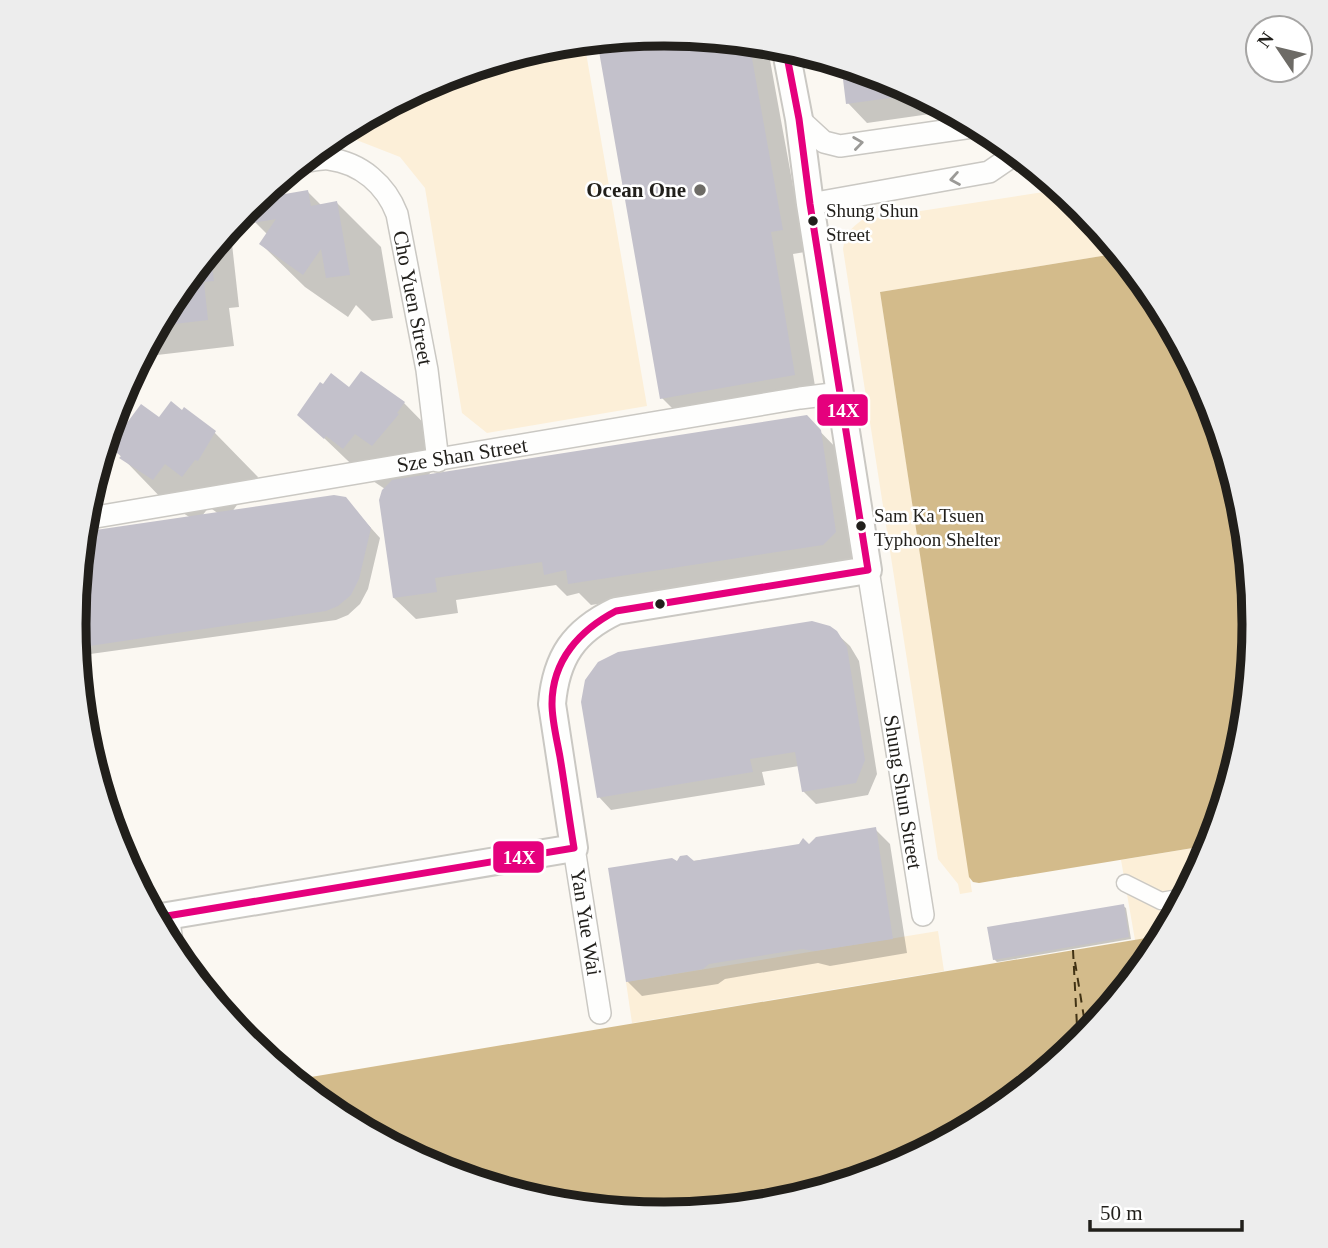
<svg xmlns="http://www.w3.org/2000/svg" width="1328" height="1248" viewBox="0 0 1328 1248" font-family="Georgia,serif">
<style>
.green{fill:#fcefd8}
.water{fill:#d3bb8b}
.shadow{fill:#0003;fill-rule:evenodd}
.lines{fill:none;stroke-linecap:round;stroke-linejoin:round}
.ferry{stroke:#413214;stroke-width:2;stroke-dasharray:9 7;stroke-linecap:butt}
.building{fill:#c3c1cb}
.pedestrian-casing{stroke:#cac8c3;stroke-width:19}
.minor-casing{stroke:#cac8c3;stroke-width:24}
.tertiary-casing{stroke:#cac8c3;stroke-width:30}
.pedestrian{stroke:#fefefd;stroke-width:16}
.minor{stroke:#fefefd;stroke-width:21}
.tertiary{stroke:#fefefd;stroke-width:26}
.bus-1-casing{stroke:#fff;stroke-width:12}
.bus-1{stroke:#e5007d;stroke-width:7}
.oneway{stroke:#9b9a97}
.poi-dot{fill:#6d6b66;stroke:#fff;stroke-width:2.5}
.bus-dot{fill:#211f1b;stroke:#fff;stroke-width:2.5}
.labels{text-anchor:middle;stroke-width:5;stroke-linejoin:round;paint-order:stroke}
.bus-label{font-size:19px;fill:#211f1b;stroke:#fff;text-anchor:start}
.poi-label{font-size:21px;font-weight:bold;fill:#211f1b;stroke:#fff;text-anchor:end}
.street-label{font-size:21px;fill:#211f1b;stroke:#fff}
.rim{fill:none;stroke:#211f1b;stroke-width:9}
.line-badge{stroke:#fff;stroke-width:2.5}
.badge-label{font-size:19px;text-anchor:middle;font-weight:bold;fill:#fff}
</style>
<rect width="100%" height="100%" fill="#fbf8f2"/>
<path class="green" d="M584 41 647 406 487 433 462 413 425 188 400 157 336 132 438 78 549 45Z
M1050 191 1051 193 1063 191 1082 207 1120 253 880 292 972 892 960 894 958 884 938 859 843 249C845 234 851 228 862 220Z
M1211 845 1164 935 1135 940 1121 860Z
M938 931 944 971 632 1023 626 982Z"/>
<path class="water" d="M1120 253 1155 296 1210 398 1243 509 1255 624 1243 740 1211 845 979 883 973 882 969 877 880 292Z
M1164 935 1155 953 1081 1042 992 1115 890 1170 779 1203 664 1215 548 1203 438 1170 335 1115 293 1080Z"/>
<path class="shadow" d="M664 33 752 42 770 60 805 252 793 254 817 398 685 421 662 398 599 40Z
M890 78 951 111 867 123 848 103Z
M308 192 322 206 337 203 381 247 393 318 372 321 356 305 348 317 305 287 261 244 267 234 255 222 251 202Z
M230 226 239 307 229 308 234 346 140 357 173 295Z
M349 389 404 403 447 447 441 459 427 477 806 417 842 454 857 554 845 566 591 605 579 593 567 596 556 585 456 600 458 613 416 619 394 598 385 489 370 479 369 481 300 415Z
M160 420 215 433 258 477 242 504 239 502 232 512 345 499 380 538 368 589 360 604 348 615 336 620 76 656 73 624 191 518 165 502 112 447ZM209 507 219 514 202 516Z
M90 491 92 503H86Z
M836 633 850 646 859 661 877 774 868 795 816 804 803 791 799 766 762 772 765 785 611 810 599 797Z
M79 686 91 696 97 732 84 734ZM81 695H85L91 730 87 731Z
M875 829 890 844 907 953 830 966 818 963 725 979 718 984 642 996 627 981 677 863 809 846Z
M1123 906 1126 908 1131 939 997 962 994 959Z"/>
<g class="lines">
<path class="ferry" d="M1073 950 1078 1045
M1075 962 1087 1036"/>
</g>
<path class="building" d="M664 33 749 42 783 230 771 232 795 375 660 399 597 40Z
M841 63 890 78 919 94 846 104Z
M308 190 311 206 337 201 350 275 326 278 321 249 303 275 259 244 276 219 253 223 250 204 256 199Z
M210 250 214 281 204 282 208 320 157 326 173 295Z
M361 371 405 402 397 413 399 414 372 446 355 434 343 449 326 436 324 439 297 415 320 382 323 384 331 373 349 387Z
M171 401 182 410 184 407 216 431 198 461 195 460 182 477 165 464 153 480 119 458 121 456 109 447 141 404 159 417Z
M807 415 821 430 836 532 823 545 568 584 566 570 544 575 542 562 435 578 437 592 393 598 379 500 382 490 392 480Z
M334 495 346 497 371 528 359 579 351 595 338 606 326 611 76 648 73 624 82 532Z
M812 621 830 626 837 631 847 647 865 760 856 783 802 792 795 752 750 759 753 772 597 798 581 702 585 680 598 662 618 652Z
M876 827 893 939 814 951 802 949 709 964 703 969 626 982 608 868 672 858 677 861 680 856 687 855 694 861 705 859 799 844 803 838 809 844 816 837Z
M1124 904 1129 937 993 960 987 927Z"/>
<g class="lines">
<defs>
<path id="pedestrian" d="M1125 883 1161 901 1184 897"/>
<path id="minor" d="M799 119 824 142 840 146 979 126
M301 162C310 161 321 158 329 159 361 163 386 185 397 214L427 370 438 461
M810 204 989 172 1008 159 1012 149
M84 519 800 398 840 393
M868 570 923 915
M574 848 600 1013
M168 916 174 954"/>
<path id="tertiary" d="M155 918 574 848 552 704C556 657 574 631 616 611L868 570 810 204 799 119 785 46"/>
</defs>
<use href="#pedestrian" class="pedestrian-casing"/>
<use href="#minor" class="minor-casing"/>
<use href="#tertiary" class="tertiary-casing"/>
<use href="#pedestrian" class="pedestrian"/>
<use href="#minor" class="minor"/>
<use href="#tertiary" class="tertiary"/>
<defs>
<path id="bus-1" d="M155 918 574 848C569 818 565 787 560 757 557 740 552 721 552 704 552 660 580 630 616 611L868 570 810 204 799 119 785 46"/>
</defs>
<use href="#bus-1" class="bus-1-casing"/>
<use href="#bus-1" class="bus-1"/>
</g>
<defs><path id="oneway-chevron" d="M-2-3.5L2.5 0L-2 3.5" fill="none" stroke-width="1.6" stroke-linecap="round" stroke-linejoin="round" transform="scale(1.75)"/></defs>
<g class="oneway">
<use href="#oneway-chevron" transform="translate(858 143) rotate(-8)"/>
<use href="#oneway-chevron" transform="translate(955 179) rotate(170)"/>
</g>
<circle class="poi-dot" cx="700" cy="190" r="7"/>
<g class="bus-dot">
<circle cx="813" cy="221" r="6"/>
<circle cx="861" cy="526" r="6"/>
<circle cx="660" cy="604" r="6"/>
</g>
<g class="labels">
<g class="bus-label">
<text x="826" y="217">Shung Shun<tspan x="826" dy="24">Street</tspan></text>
<text x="874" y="522">Sam Ka Tsuen<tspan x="874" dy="24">Typhoon Shelter</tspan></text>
</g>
<g class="poi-label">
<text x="686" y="197">Ocean One</text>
</g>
<g class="street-label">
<text transform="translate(413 298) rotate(79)" y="7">Cho Yuen Street</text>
<text transform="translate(462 455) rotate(-9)" y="7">Sze Shan Street</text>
<text transform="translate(903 792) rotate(81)" y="7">Shung Shun Street</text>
<text transform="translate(586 922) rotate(81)" y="7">Yan Yue Wai</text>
</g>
</g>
<path d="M0 0H1328V1248H0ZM86 624a578 578 0 1 1 1156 0a578 578 0 1 1-1156 0Z" fill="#ededed" fill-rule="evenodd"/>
<path class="rim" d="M86 624a578 578 0 1 1 1156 0a578 578 0 1 1-1156 0Z"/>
<g class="line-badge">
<rect x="816" y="393" width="53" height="34" rx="7" fill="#e5007d"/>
<rect x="492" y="840" width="53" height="34" rx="7" fill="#e5007d"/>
</g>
<g class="badge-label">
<text x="843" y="417">14X</text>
<text x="519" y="864">14X</text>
</g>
<g transform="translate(1279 49) rotate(305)"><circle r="33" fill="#ffffff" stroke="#a6a5a4" stroke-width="2"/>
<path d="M0-5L12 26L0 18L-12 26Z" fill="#6d6b66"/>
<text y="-10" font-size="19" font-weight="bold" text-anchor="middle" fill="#211f1b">N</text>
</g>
<path d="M1090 1220v10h152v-10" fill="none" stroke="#211f1b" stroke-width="3.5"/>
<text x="1100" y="1220" font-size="21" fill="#211f1b" stroke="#ffffff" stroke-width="5" paint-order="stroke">50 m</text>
</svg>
